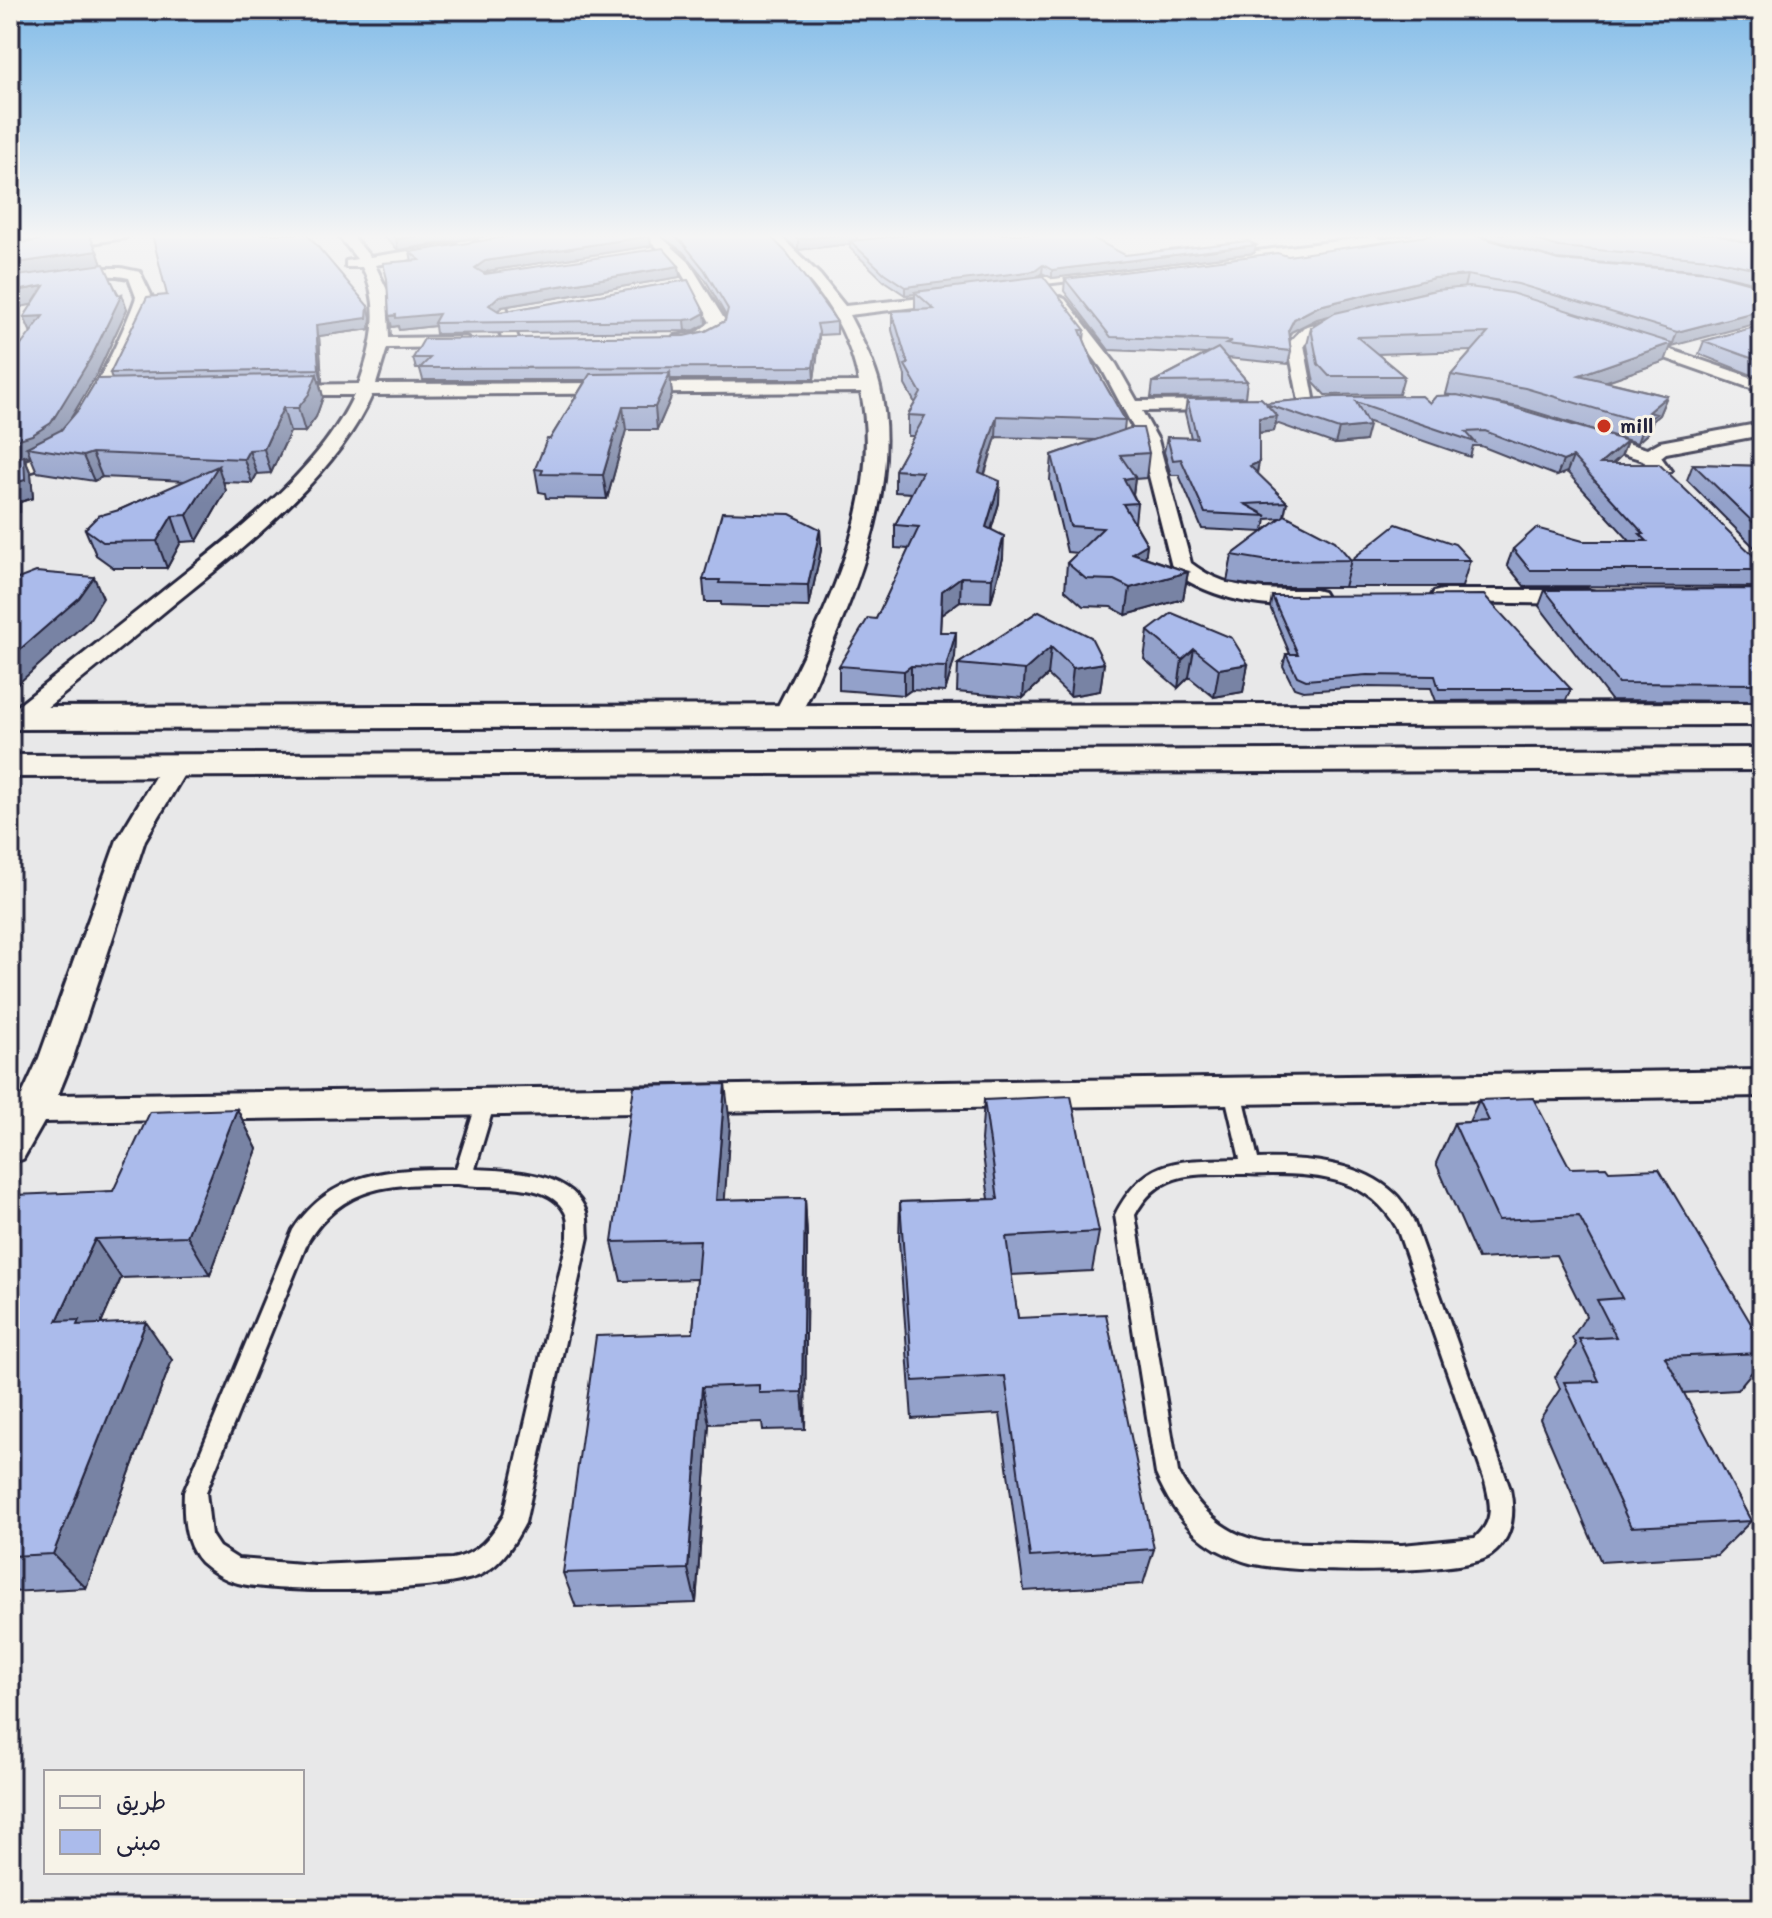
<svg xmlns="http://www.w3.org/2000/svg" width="1772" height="1918" viewBox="0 0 1772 1918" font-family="Mali,'Playpen Sans Arabic',sans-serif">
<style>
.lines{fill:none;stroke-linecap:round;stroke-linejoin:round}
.lane-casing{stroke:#22223b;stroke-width:6}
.street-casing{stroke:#22223b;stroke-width:6}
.secondary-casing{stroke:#22223b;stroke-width:6}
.lane{fill:#f7f3e8;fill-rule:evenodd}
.street{fill:#f7f3e8;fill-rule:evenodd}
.secondary{fill:#f7f3e8;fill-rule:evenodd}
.wall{fill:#93a1ca;stroke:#22223b;stroke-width:2;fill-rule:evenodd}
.shaded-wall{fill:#7883a4;stroke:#22223b;stroke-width:2}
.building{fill:#abbbeb;stroke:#22223b;stroke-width:2}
.poi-dot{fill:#c8321e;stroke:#f7f3e8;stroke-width:3}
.labels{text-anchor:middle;stroke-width:6;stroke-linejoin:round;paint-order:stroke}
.far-poi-label{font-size:20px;font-weight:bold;fill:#22223b;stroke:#f7f3e8;text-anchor:start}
</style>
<rect width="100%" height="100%" fill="#e8e8e9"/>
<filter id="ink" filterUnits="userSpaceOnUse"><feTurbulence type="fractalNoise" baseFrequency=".0125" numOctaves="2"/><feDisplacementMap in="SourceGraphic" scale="16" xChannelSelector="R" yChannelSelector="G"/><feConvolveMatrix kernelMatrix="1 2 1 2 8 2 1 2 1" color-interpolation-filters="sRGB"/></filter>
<g filter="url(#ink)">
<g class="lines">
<defs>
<path id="lane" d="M1233 1084 1239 1086 1242 1091 1258 1159C1305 1158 1359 1161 1395 1194 1403 1201 1408 1212 1413 1220L1510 1489C1515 1513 1513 1539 1491 1555 1462 1576 1288 1573 1250 1563 1238 1560 1226 1554 1216 1549 1187 1532 1169 1504 1156 1474L1115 1215C1146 1155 1180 1161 1240 1159L1224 1091 1227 1086ZM1247 1174C1255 1175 1263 1174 1272 1174 1323 1174 1370 1180 1397 1228L1485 1481C1491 1505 1495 1520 1475 1538L1402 1545 1264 1542C1223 1535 1197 1507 1178 1472L1135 1215C1160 1167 1200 1175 1247 1174Z
M486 1095 492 1097 495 1102 475 1169C510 1171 572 1171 586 1212 588 1220 587 1229 588 1237L525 1523C514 1543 503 1563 482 1574 446 1593 279 1594 238 1583 225 1580 211 1571 201 1562 184 1544 183 1515 184 1492L293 1230C333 1170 391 1169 456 1169L477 1102 480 1097ZM458 1184C488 1190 547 1178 565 1212 569 1219 568 1229 568 1237L504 1515C491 1537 478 1554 452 1559L315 1565 238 1559 219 1547 211 1535 206 1492 308 1241C345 1182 395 1184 458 1184Z"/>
<path id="street" d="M97 234H132L125 238 10 255V247Z
M337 234H351L370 257 455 244 462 248 455 252 375 265 387 290 389 338 466 337 474 342 466 347 387 348 376 384 859 382C851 341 831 303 802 273 789 259 773 248 761 234H776L783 239 820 275 845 306 961 294V300L956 302 849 315C861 338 874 362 880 387 900 477 863 575 826 658 817 679 808 704 794 723H776L772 718C821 621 884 505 861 392L372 395C335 478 244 547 175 603 126 643 77 684 27 723L10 724V712C60 673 109 633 159 594 226 540 317 475 354 395H279L270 390 279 385 359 384C373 345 382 305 362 267H346V261L357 259Z
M643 234H658L689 262 726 322 724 330 700 342H674V336L696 333 710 322 678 267Z
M1398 234H1440L1433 238 1003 289 996 285 1003 281Z
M476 241 483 245 519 341 517 344H505L503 341 469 245Z
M89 268H121L140 272 152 297 148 307C134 340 93 435 68 455 52 468 30 472 10 476V464C26 461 43 457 56 446 78 428 127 326 136 297L129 278C90 270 49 284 10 290V282Z
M1060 297 1065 299 1116 364 1137 401 1230 400 1239 405 1230 410 1142 411 1158 440 1191 563C1228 592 1270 590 1315 590L1323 592 1326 597 1323 602C1276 613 1211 600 1173 571L1140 440 1102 369 1052 302Z
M1352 314 1360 319 1358 322 1316 333 1304 345 1315 403 1312 407H1300L1288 344 1304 327Z
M1625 334 1762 381V392L1619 342 1617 339Z
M1762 423V435L1666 453 1661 457 1671 471 1661 477 1654 475 1643 460 1577 440 1575 436 1584 430 1647 449 1660 442Z
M1442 590H1587L1595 592 1598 597 1595 602 1587 604 1434 602 1431 597 1434 592Z
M175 758 185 760 189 766 145 840 73 1058 58 1095 1762 1070V1096L44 1122 23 1159 10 1163V1095H22L39 1058 117 840 165 760Z"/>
<path id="secondary" d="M1762 703V725L10 729V707Z
M1762 748V770L10 777V755Z"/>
</defs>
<use href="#lane" class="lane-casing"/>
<use href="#street" class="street-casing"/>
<use href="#secondary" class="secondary-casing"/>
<use href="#lane" class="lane"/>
<use href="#street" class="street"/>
<use href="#secondary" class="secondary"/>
</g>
<path class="wall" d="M10 234H31L30 241 17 243 97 251 102 265 127 309 98 372 69 420 112 379 110 373 368 306 371 317 370 329 319 336 322 381H319L323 397 316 417 305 432H290L271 473 257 474 252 483 223 482 226 491 197 541 181 542 167 568H114L96 555 85 529 119 510 186 481 102 477 94 481 37 472 30 455 24 457 31 474 33 498 20 502V512L10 514 31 332 24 317 33 304 10 309Z
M381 234H500L398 250Z
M658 234H768L837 322V334L819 335V344L814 379H670L672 395 657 430H626L607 499 546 498 545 493 539 492 535 469 550 439 586 380H423L420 369H416L413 358 684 336 706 331 725 321 726 316 705 279 683 252Z
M780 234H857V240L1125 255 1254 253 1052 278 1042 273 1038 277 1085 330 1084 340 1096 369 1125 420 1124 430 1149 453 1146 478 1135 479 1133 494 1137 503 1135 523 1147 544 1145 557 1188 572 1183 599 1126 615 1111 607 1083 606 1065 590 1067 563 1078 553 1067 552 1050 480 1052 455 1096 440 996 437 985 474 999 503 991 530 1003 558 991 602 960 601 941 615 940 632H956L955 657 945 692 911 690 904 695 839 690V666L876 619 909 549 895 548V525L912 493 895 492V470L914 436H908V415L915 403 905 385V376L892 330V311L915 310V294L905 295 884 281 850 248V244L798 250Z
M1369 234H1413L1383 238Z
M1481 234H1715L1762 247V284L1705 271 1556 259 1481 236Z
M651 246 487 271 484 273 679 266 680 277 502 307 498 310 500 312 688 280 706 324 695 330 685 331 436 334 435 326 399 330 398 326 392 327 389 316 412 261 410 252Z
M1288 256 1558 260 1709 272 1672 346 1671 345 1665 361 1606 381 1667 396 1659 415 1653 420 1648 433 1637 443 1519 407 1473 399 1627 441 1621 456 1613 464 1762 562V587L1524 586 1507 565 1513 549 1583 541H1630L1567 472 1557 476 1481 446H1473L1470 457 1366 421 1365 441 1335 444 1276 423 1274 431 1259 433V462L1257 473 1287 502 1284 516 1351 560 1344 587H1263L1227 582 1232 555 1264 532 1202 529 1179 475H1171L1164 452 1167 437 1191 438 1185 413 1187 399 1266 403 1335 397 1430 403 1454 396 1446 394 1451 375 1472 351 1377 354 1404 376 1399 394 1325 395 1314 383 1307 345 1311 328 1331 316 1317 319 1291 332 1289 338 1291 351 1288 364 1227 358 1247 381 1245 397 1151 398 1153 382 1206 354 1109 350 1064 291 1065 279ZM1281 518 1264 531 1266 519Z
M1762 325V379L1699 354 1704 341Z
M1693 464 1762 466V555L1687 480Z
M820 529 821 550 809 607 721 605V602H705L703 580Z
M1351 560H1470L1462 587H1344Z
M1762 589V701L1611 700 1539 606 1545 590Z
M1272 596 1571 689 1566 700 1436 701 1431 688 1364 687 1303 691 1294 688 1283 666 1286 654H1290L1270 607Z
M1039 611 1104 663 1100 691 1070 696 1048 675 1023 698 957 692 958 664Z
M1148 631 1248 664 1243 692 1214 697 1189 677 1178 688 1144 659Z
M984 1100 1099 1232 1092 1271 1011 1275 1018 1318 1154 1549 1143 1584 1024 1591 1000 1414 912 1419 899 1241 900 1202 989 1199 981 1140Z
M1479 1100 1570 1168 1609 1171 1762 1342V1360L1737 1390 1683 1393 1751 1521 1717 1555 1601 1562 1540 1419 1560 1389 1555 1377 1576 1345 1572 1338 1586 1316 1556 1255 1478 1259 1436 1163 1454 1123 1469 1122Z
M237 1109 257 1149 210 1275 121 1278 101 1324 172 1360 86 1588 10 1592V1203L113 1191Z
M730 1124 724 1200 805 1198 807 1237 805 1429 763 1430 762 1422 709 1424 696 1603 576 1607 563 1573 693 1333 697 1279 621 1281 612 1242Z"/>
<path class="shaded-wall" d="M10 234H31L30 241 10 245Z
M432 234H500L398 250 396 239Z
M850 234H857V243L850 241V244L798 250V239Z
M1384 234H1413L1383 238Z
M650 236 651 246 487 271 477 279 475 268 485 261Z
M1256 245 1254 253 1052 278V270Z
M97 251 102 265 10 279V264Z
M1043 265 1042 273 1034 279 915 292V294L905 295V287Z
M679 266 680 277 502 307 491 316 489 305 499 296Z
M1467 275 1464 288 1430 291 1317 319 1291 332 1285 344 1288 331 1294 319 1319 306 1434 278Z
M44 286 50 301 10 309V292Z
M122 294 127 309 98 372 58 440 27 447 30 455 24 457 31 474 33 498 20 502V512L10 514V442Z
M368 306 371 317 370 329 319 336 322 381 319 369 316 325Z
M1762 310V322L1672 346 1677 332Z
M705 313 706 324 695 330 685 331 684 320Z
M439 314 434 323 435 326 399 330 398 326 392 327 389 316Z
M43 316 31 333 24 317Z
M819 332V344L814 379 813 367Z
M1672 343 1665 361 1572 393 1579 375Z
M670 373 672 395 657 430 655 407Z
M317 374 323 397 316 417 305 432 298 408Z
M1667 396 1659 415 1653 420 1648 433 1637 443 1648 412Z
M623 407 626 430 607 499 603 475Z
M283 408 290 432 271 473 264 449Z
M997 416 996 437 978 494 979 472Z
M1277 416 1274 431 1256 433 1259 418Z
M1369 426 1365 441 1335 444 1339 429Z
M1627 441 1621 456 1595 479 1600 464Z
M249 450 257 474 252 483 244 459Z
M92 453 102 477 94 481 83 456Z
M1573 457 1567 472 1557 476 1563 461Z
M1259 462 1256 477 1250 466Z
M218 466 226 491 197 541 187 515Z
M1135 477 1132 502 1124 479Z
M1000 481 999 503 985 550 986 527Z
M172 516 181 542 167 568 157 541Z
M820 529 821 550 809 607 808 585Z
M1004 536 1003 558 991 602 992 578Z
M1147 544 1144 570 1132 553Z
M1188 572 1183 599 1126 615 1130 588Z
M94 577 103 598 89 620 10 691V658Z
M961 577 960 601 941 615 942 591Z
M956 632 955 657 945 692 946 667Z
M1051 647 1048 675 1023 698 1025 670Z
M1194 649 1189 677 1178 688 1182 660Z
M1104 663 1100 691 1070 696 1073 668Z
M1248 664 1243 692 1214 697 1219 669Z
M911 666V690L904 695V671Z
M725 1084 730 1124 722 1240 716 1200Z
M237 1109 257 1149 210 1275 187 1236Z
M805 1198 807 1237 805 1429 802 1392Z
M95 1239 121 1278 94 1340 57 1321Z
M146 1322 172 1360 86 1588 53 1554Z
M702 1387 709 1424 696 1603 688 1569Z"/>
<path class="building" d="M82 234H89L97 251 10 264V243H22Z
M152 234H307L368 306 367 318 316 325 319 369 110 373 147 297 167 295Z
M390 234H432L396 239Z
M526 234H648L650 236 485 261 475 268 485 274 663 248 679 266 499 296 489 305 500 312 688 280 705 313 694 319 684 320 434 323 439 314 396 318V315L389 316 387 279 383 263 420 260 410 252Z
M671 234H768L787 253 837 322 817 324 819 332 813 367 420 368 430 358H413L424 339 684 336 706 331 725 321 728 309 704 269 682 242Z
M792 234H850L798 239Z
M919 234H1060L1064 236 1072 234H1085L1125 255 1248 241 1256 245 1052 270 1043 265 1035 271 905 287 884 273 850 241Z
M1440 234H1470L1558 260 1709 272 1762 286V310L1677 332 1518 284 1467 275 1434 278 1319 306 1294 319 1288 331 1291 351 1226 344 1232 341 1111 337 1065 279 1277 253 1288 256Z
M1518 234H1715L1762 247V270L1710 259 1559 247Z
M104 264 118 295 122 294 92 356 51 423 32 435 10 442V360L43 316 24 317 44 286 10 292V277Z
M1043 276 1085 330H1080L1096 369 1125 420 997 416 979 472 1000 481 986 527 1004 536 992 578 961 577 942 591 940 632H956L946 667 911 666 904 671 839 666 868 618 876 619 919 527 895 525 922 472 895 470 925 416 908 415 921 393 905 365 908 364 892 311 934 309 915 292Z
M1469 287 1511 293 1672 343 1579 375 1667 396 1648 412 1656 414 1644 423 1525 388 1451 375 1488 333 1357 337 1404 376H1329L1318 364 1311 328 1335 313 1436 290Z
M1762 325V362L1704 341Z
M1218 348 1247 381 1153 382Z
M670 373 655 407H623L603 475 541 474 543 470 535 469 547 439H550L590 374Z
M317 374 309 394 298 408H283L264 449 249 450 244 459 92 453 83 456 27 447 61 430 79 409 97 379Z
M1457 395 1512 407 1627 441 1600 464H1659L1760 562H1762V570H1530L1513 549 1536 528 1583 541H1647L1640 534H1644L1573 457 1563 461 1485 431 1466 432 1475 442 1356 402 1369 426 1339 429 1266 404 1277 416 1259 418V462L1250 466 1287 502 1245 504 1267 516 1205 513 1181 459 1173 460 1167 437 1197 438 1187 399 1261 398 1266 403 1335 397 1422 396 1430 403 1436 396Z
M1130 428H1143L1149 453 1120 455 1135 477 1124 479 1137 503 1123 504 1147 544 1132 553 1188 572 1130 588 1114 580 1086 579 1067 563 1103 528 1070 526 1052 455Z
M24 456 25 480 12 484 11 494H10V459Z
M1693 464 1762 466V531Z
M218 466 187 515 172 516 157 541 103 542 85 529 98 516 119 510Z
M722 512 790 514 820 529 808 585 719 583 720 580H703Z
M1285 515 1335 541 1351 560 1269 561 1232 555Z
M1396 524 1455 544 1470 560H1351Z
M36 572 94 577 79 598 10 658V582Z
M1762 589V684L1618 683 1545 590Z
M1484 595 1571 689H1439L1435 676 1367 675 1306 680 1297 676 1286 654H1298L1272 596Z
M1039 611 1091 637 1104 663 1073 668 1051 647 1025 670 958 664Z
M1172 613 1232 638 1248 664 1219 669 1194 649 1182 660 1148 631Z
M725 1084 716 1200 805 1198 802 1392 759 1393V1385L702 1387 688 1569 563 1573 596 1336 693 1333 700 1240 612 1242 634 1086Z
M1071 1096 1099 1232 1006 1237 1018 1318 1106 1314 1154 1549 1030 1557 1005 1376 913 1381 900 1202 998 1199 984 1100Z
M1533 1098 1570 1168 1606 1167 1609 1171 1659 1169 1762 1342V1353L1665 1357 1751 1521 1631 1527 1564 1382 1599 1381 1579 1339 1616 1337 1597 1300 1622 1298 1579 1216 1498 1220 1454 1123 1489 1121 1479 1100Z
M237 1109 187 1236 95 1239 57 1321 79 1320 77 1325 146 1322 53 1554 10 1556V1384L14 1376H10V1203L14 1195 113 1191 150 1112Z"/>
</g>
<linearGradient id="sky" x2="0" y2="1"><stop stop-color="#81bbe8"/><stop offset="0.47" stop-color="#f5f5f5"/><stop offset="1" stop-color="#f5f5f5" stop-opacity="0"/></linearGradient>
<rect width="1772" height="503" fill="url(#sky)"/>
<circle class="poi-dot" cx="1604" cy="426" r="8"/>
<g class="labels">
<g class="far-poi-label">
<text x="1620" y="433">mill</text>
</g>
</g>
<rect width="1772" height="1918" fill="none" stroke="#f7f3e8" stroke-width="40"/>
<rect x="20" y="20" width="1732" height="1878" fill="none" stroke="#22223b" stroke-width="3" filter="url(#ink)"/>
<rect x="44" y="1770" width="260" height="104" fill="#f7f3e8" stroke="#a29fa3" stroke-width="2"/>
<rect x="60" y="1796" width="40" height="12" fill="#f7f3e8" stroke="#a29fa3" stroke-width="2"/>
<text x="116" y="1810" font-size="24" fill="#22223b">طريق</text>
<rect x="60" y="1830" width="40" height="24" fill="#abbbeb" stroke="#a29fa3" stroke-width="2"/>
<text x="116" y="1850" font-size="24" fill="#22223b">مبنى</text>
</svg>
